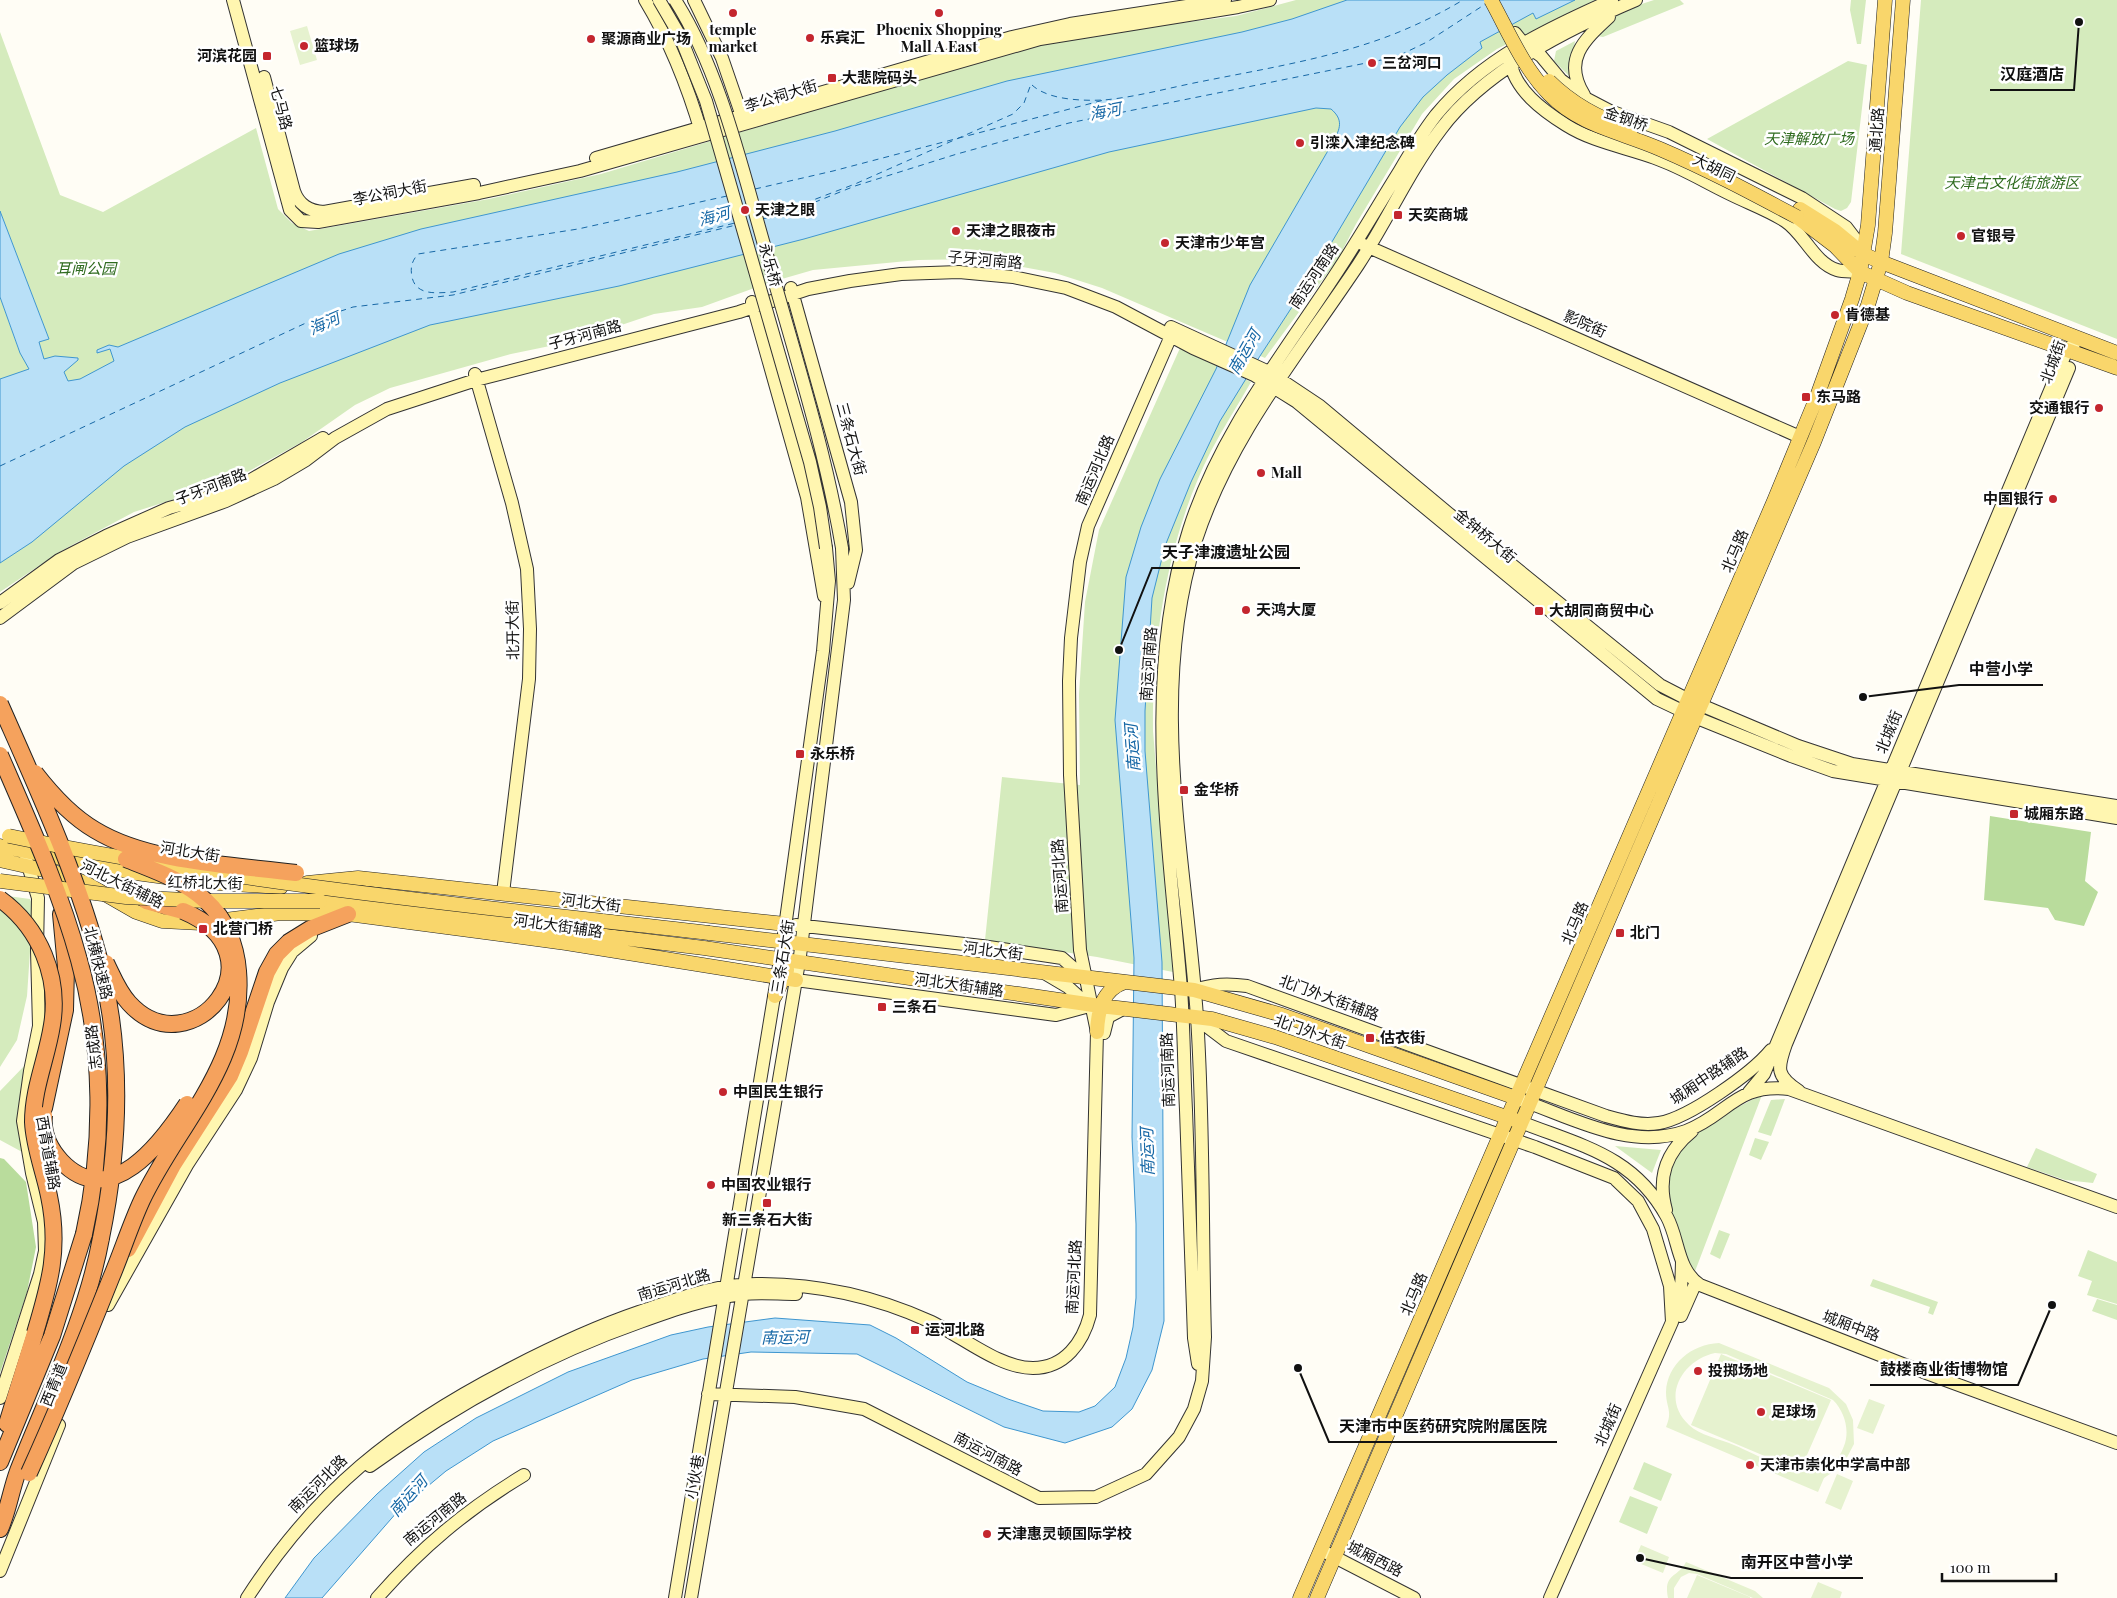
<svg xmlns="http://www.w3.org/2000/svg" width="2117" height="1598" viewBox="0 0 2117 1598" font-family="'Playfair Display','Noto Sans SC',serif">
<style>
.green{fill:#d5ebbd}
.forest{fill:#b9dc9c}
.pitch{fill:#e6f2cf;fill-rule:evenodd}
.water{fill:#b9e0f7;stroke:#3f96cf}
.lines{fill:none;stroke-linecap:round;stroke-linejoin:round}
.ferry{stroke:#1768a6;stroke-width:1;stroke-dasharray:6 5;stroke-linecap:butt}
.secondary-casing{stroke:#333;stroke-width:14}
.primary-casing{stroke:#222;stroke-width:15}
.highway-casing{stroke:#222;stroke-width:18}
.secondary{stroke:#fff6b0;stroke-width:12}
.primary{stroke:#f9d66b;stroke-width:14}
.highway{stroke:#f5a25d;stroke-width:16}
.secondary-bridge-casing{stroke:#333;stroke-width:14;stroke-linecap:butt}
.primary-bridge-casing{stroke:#222;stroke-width:15;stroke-linecap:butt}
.highway-bridge-casing{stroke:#222;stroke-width:18;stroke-linecap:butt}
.secondary-bridge{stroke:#fff6b0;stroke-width:12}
.primary-bridge{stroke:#f9d66b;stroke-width:14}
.highway-bridge{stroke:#f5a25d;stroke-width:16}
.poi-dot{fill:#c4262e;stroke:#fff;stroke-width:2}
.labels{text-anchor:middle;stroke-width:5;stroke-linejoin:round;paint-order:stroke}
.poi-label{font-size:15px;font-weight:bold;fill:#111;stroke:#fff;text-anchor:start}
.street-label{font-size:15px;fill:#111;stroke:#fff}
.park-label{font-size:15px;font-style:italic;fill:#2f6b1f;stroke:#fff}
.water-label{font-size:16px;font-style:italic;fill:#1768a6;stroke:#fff}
.leader{fill:none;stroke:#111;stroke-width:2}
.callout-dot{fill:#111;stroke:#fff;stroke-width:2}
.callout-label{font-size:16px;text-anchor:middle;font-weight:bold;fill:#111;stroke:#fff;stroke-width:5;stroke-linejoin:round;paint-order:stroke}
</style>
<rect width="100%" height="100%" fill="#fffdf5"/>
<path class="green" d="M1296 0H1595L1497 49 1454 79 1422 114 1356 224 1338 259 1265 358 1102 288 1055 273 979 259 918 260 813 270 768 283 702 307 654 314 574 341 511 354 390 388 355 405 302 442 240 476 222 484 134 512 61 551 0 592V297L18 348 49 339 0 211V32L60 195 103 212 256 128 278 209 292 223 309 231 489 199 601 174 1024 47 1118 31 1236 16Z
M1654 0H1680L1684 4 1603 37 1597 36 1620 11Z
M1851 0H1866L1861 44H1857L1850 10Z
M1921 0H2117V339L1901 254Z
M1575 41 1570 77 1554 61 1556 51Z
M1848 61 1867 65 1851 202 1847 208 1841 211 1835 209 1707 139Z
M1180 348 1251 382C1238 405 1223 428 1211 451 1168 535 1152 638 1153 731L1173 972 1097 957 985 940 1002 777 1080 785 1079 694 1085 602 1099 530Z
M0 895 30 899 33 907 27 996 17 1040 0 1067Z
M28 1062 24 1153 0 1140V1091Z
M1762 1095 1694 1274C1685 1251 1663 1202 1667 1178 1673 1139 1729 1111 1762 1095Z
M1785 1099 1771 1136 1758 1132 1771 1100Z
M1755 1138 1769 1142 1761 1160 1749 1155Z
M1615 1146 1661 1150 1652 1173Z
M2036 1148 2097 1174 2093 1183 2065 1180 2027 1167Z
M1719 1230 1730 1234 1720 1259 1710 1254Z
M2088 1250 2117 1262V1304L2087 1295 2092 1281 2078 1276Z
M1873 1279 1938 1302 1933 1315 1928 1313 1930 1307 1870 1286Z
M2097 1299 2117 1305V1320L2092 1311Z
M1644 1462 1672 1474 1661 1501 1633 1489Z
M1630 1496 1658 1507 1647 1534 1619 1522Z"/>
<path class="forest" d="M1990 816 2091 832 2085 881 2098 892 2084 926 2055 920 2048 908 1984 900Z
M0 1158 4 1159 26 1182 36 1247 27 1292 0 1373Z"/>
<path class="pitch" d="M307 26 317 60 300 65 290 31Z
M1719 1343 1829 1388 1846 1404 1853 1420 1854 1444 1843 1465 1824 1478 1818 1492 1666 1427C1673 1410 1666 1408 1666 1392 1667 1364 1692 1344 1719 1343ZM1715 1353 1726 1354 1833 1400C1845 1412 1850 1431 1844 1446 1826 1496 1765 1458 1734 1445 1720 1439 1699 1435 1689 1425 1660 1398 1682 1360 1715 1353Z
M1721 1354 1831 1400 1800 1471 1691 1425Z
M1869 1399 1885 1405 1873 1434 1857 1428Z
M1837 1474 1853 1481 1841 1510 1825 1503Z
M1641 1545 1669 1557 1663 1573 1634 1561Z
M1686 1562 1755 1591 1763 1598H1753L1697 1574 1689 1573 1681 1577 1674 1588V1598H1668C1663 1573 1678 1578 1686 1562Z
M1697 1575 1750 1597V1598H1687Z
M1818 1582 1842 1592 1840 1598H1811Z"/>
<path class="water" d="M1347 0H1575L1536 19 1533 13 1480 42 1482 48 1447 75 1423 97 1400 127 1307 284 1260 356 1220 421 1191 482 1165 546 1152 598 1145 711V751L1162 962 1164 1321 1152 1370 1132 1409 1112 1427 1065 1443 1004 1427 857 1354 751 1352 703 1359 632 1380 493 1441 446 1471 398 1511 322 1598H285L314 1558 377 1494 424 1452 476 1418 568 1372 671 1335 708 1327 775 1318 870 1325 896 1338 967 1382 1008 1399 1043 1411 1079 1412 1095 1406 1115 1387 1126 1358 1133 1327 1136 1298V1224L1132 1137 1134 958 1115 720 1126 577 1141 527 1160 479 1216 369 1250 285 1333 142C1340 129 1344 120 1331 109L1316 108 1109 152 804 239 619 286 430 325 280 383 185 427 124 466 32 542 0 563V379L29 369 20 353 0 297V211L49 339 39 342 44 359 55 356 78 358V360L64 372 68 381 80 379 114 361 110 349 97 353V350L109 345 118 347 339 254 421 229 677 172 835 131 1007 81 1242 32 1292 19Z"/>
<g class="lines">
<path class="ferry" d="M1032 85C1048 100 1082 101 1104 100 1137 97 1172 87 1204 81 1269 68 1338 57 1399 32 1421 23 1443 12 1463 0
M755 189 833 171 1104 100
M727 196 578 229 418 254C412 261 410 267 412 277 416 296 437 293 453 292L735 223
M763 216 787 210 855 184 1013 114 1024 103 1031 84
M762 219 788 213 855 186 957 154 1069 123 1396 57 1427 42 1487 3
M0 466 308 322 353 307 453 295 736 225"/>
<defs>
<path id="secondary" d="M233 0 290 210 301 221 318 222 479 193 580 171 1040 39 1238 7 1270 0
M645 0C671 43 688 87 702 135
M694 0 722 58 744 122
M1515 33 1524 44 1541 56 1561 80 1587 99 1610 111 1669 132 1802 198 1846 227 1859 244 1863 254
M1510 61C1515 90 1542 110 1566 125 1593 142 1625 147 1655 158 1681 167 1705 182 1730 194 1748 203 1768 210 1785 221 1804 233 1814 263 1837 270 1844 272 1852 271 1860 272
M264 77 294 191C299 205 309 211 324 212L474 185
M1584 95C1562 60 1584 40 1609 17
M596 158 1012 37 1070 24 1225 0
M1364 245 1800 437
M791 288 851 502 856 550 848 583
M752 302 807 497 824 596
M1171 327 1269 372 1320 406 1448 513 1660 685 1689 700 1798 746 1852 764 2117 806
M475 374 512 503 527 569 530 629 529 679 503 893
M0 603 59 560 106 536 169 508 216 495 249 481 323 438
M0 618 74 563 127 537 226 501 274 479 306 460 335 438 387 409 476 380 739 312 808 289 850 281 901 274 959 272 1013 277 1066 288 1116 307 1193 348 1254 375 1297 402 1657 699 1697 718 1791 756 1833 771 2117 818
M796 925 982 946 1062 958 1086 979
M782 949 823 651 829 581 826 548
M1046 974 1068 987 1090 1007
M796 980 1056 1015 1093 1005
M1194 990C1213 984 1227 983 1247 986L1606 1116C1624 1121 1641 1126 1659 1123 1689 1118 1752 1073 1771 1050
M1197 1019 1226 1041 1535 1147 1614 1178 1638 1201 1653 1229 1670 1286 1672 1322
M1104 1033 1108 1017 1123 1009
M1799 1091C1776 1076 1777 1069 1786 1044L2069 368
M1749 1092 1764 1074 2067 350 2074 344
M1521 1100C1573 1118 1630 1151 1686 1131 1728 1115 1736 1083 1789 1089L2117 1207
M1521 1122C1581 1146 1633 1155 1667 1217 1679 1239 1677 1270 1700 1285L1926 1373 2117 1443
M1666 1210C1657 1177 1666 1152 1692 1131
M108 1305 187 1165 236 1090 251 1058 268 1002 282 968 292 952 311 936
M1681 1316 1696 1282
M1198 1364 1194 1338C1191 1262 1188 1186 1186 1110 1184 1070 1184 1030 1181 989 1169 840 1142 676 1189 530 1220 432 1284 354 1339 269 1360 237 1379 204 1399 172 1410 153 1422 133 1436 115 1482 59 1547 29 1612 0
M708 1394 795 1397 864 1409 1039 1498 1096 1497 1146 1474 1179 1437 1194 1409 1202 1381 1205 1337C1202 1231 1204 1123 1197 1017 1186 859 1147 695 1196 540 1230 436 1298 355 1358 265 1387 221 1409 171 1441 129 1485 70 1570 28 1636 0
M0 1398 40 1274 45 1251 44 1222 32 1173 23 1121 30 1071 39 1026 37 950 38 898 26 859
M370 1466C453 1406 543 1356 640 1322 673 1310 707 1298 743 1294 760 1292 778 1294 796 1294
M1321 1550 1414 1598
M0 1571 59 1425
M247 1598C316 1491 394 1429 506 1371 550 1348 592 1328 639 1312 678 1299 718 1283 760 1284 818 1284 876 1297 929 1321 961 1335 998 1368 1033 1368 1065 1368 1083 1342 1090 1315L1097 1032 1080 950 1070 775 1069 681 1071 638 1080 562 1088 526 1174 329
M377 1598C421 1548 466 1510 524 1475
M675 1598 783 942
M691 1598 800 956 844 600 842 548
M1550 1598 1672 1322 1681 1293 1682 1262"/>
<path id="primary" d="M1800 209 1835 231 1863 254 1881 262 2117 353
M1797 217 1835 246 1860 272 1907 293 2117 368
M0 846 136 873 202 882 281 887
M0 860 66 875 89 885 136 912 162 921 201 923 281 913 348 914 566 943 796 980
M307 883 358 878 785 924
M320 901 704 948 1100 1006 1212 1019 1275 1037 1515 1120
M709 933 1194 990 1282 1015 1516 1098
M775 996 787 970
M1097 1032C1098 1010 1102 990 1125 982
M1300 1598 1774 501 1816 399 1852 299 1860 272 1868 225 1885 0
M1317 1598 1814 442 1868 305 1881 262 1885 233 1903 0"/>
<path id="highway" d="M146 901 183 911
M44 1108 65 1010 66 967 61 914
M128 1249 173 1165 230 1076 240 1052 267 972 277 954 289 942 310 929 348 914
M7 1424 35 1333
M0 1462 52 1336 84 1234
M0 1529C8 1511 11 1490 18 1471 48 1395 86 1319 101 1238"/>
</defs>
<use href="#secondary" class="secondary-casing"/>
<use href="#primary" class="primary-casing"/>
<use href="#highway" class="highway-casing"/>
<use href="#secondary" class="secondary"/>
<use href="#primary" class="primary"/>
<use href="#highway" class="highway"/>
<defs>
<path id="secondary-bridge" d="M659 0 680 36 706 101 810 462 820 507 826 548
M675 0C721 72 743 173 767 255 794 352 825 448 842 548"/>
<path id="primary-bridge" d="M1491 0C1509 33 1523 67 1549 94 1580 126 1621 132 1660 149 1707 169 1752 193 1797 217
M1549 81C1573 105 1600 119 1631 129
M9 836C239 884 475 906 709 933
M0 881 126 897 206 901H320"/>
<path id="highway-bridge" d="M0 704C38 790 79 878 102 970 123 1058 119 1150 101 1238
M0 755C29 822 60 890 79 960 104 1049 104 1145 84 1234
M35 773C52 795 71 816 95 830 149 863 234 865 296 873
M0 899C40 928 60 977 52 1025 47 1058 33 1088 33 1122 34 1147 44 1171 49 1196 60 1248 50 1283 35 1333
M106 963C113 977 118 991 129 1003 191 1071 288 955 183 911
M44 1115C42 1133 49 1148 61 1161 110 1213 162 1142 187 1104
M29 1473C58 1409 85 1343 111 1278 122 1252 130 1226 142 1200 178 1124 246 1062 238 971 236 945 226 919 206 901 184 880 153 870 126 859"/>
</defs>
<use href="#secondary-bridge" class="secondary-bridge-casing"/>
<use href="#primary-bridge" class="primary-bridge-casing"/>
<use href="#highway-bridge" class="highway-bridge-casing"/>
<use href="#secondary-bridge" class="secondary-bridge"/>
<use href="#primary-bridge" class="primary-bridge"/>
<use href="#highway-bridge" class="highway-bridge"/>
</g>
<g class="poi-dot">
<circle cx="733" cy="13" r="5"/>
<circle cx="939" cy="13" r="5"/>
<circle cx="810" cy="38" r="5"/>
<circle cx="591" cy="39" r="5"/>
<circle cx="304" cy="46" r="5"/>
<rect x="262" y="51" width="10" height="10" rx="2.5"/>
<circle cx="1372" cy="63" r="5"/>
<rect x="827" y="73" width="10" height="10" rx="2.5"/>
<circle cx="1300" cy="143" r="5"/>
<circle cx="745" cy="210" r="5"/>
<rect x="1393" y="210" width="10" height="10" rx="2.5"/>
<circle cx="956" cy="231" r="5"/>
<circle cx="1961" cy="236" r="5"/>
<circle cx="1165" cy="243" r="5"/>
<circle cx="1835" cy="315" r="5"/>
<rect x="1801" y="392" width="10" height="10" rx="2.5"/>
<circle cx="2099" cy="408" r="5"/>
<circle cx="1261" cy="473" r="5"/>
<circle cx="2053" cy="499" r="5"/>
<circle cx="1246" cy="610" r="5"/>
<rect x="1534" y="606" width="10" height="10" rx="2.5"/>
<rect x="795" y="749" width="10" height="10" rx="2.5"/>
<rect x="1179" y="785" width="10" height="10" rx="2.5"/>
<rect x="2009" y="809" width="10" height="10" rx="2.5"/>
<rect x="198" y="924" width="10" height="10" rx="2.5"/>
<rect x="1615" y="928" width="10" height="10" rx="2.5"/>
<rect x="877" y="1002" width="10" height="10" rx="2.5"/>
<rect x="1365" y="1033" width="10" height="10" rx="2.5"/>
<circle cx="723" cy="1092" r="5"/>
<circle cx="711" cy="1185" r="5"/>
<rect x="762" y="1198" width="10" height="10" rx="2.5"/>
<rect x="910" y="1325" width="10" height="10" rx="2.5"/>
<circle cx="1698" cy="1371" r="5"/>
<circle cx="1761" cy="1412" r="5"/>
<circle cx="1750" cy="1465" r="5"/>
<circle cx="987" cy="1534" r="5"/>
</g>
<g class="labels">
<g class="poi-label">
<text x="733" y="35" text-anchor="middle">temple<tspan x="733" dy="17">market</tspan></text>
<text x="939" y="35" text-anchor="middle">Phoenix Shopping<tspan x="939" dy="17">Mall A East</tspan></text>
<text x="820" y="43">乐宾汇</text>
<text x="601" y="44">聚源商业广场</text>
<text x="314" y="51">篮球场</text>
<text x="257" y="61" text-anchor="end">河滨花园</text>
<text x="1382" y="68">三岔河口</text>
<text x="842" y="83">大悲院码头</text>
<text x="1310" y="148">引滦入津纪念碑</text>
<text x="755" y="215">天津之眼</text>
<text x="1408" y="220">天奕商城</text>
<text x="966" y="236">天津之眼夜市</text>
<text x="1971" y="241">官银号</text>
<text x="1175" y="248">天津市少年宫</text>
<text x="1845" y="320">肯德基</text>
<text x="1816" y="402">东马路</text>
<text x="2089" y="413" text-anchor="end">交通银行</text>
<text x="1271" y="478">Mall</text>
<text x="2043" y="504" text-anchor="end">中国银行</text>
<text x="1256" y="615">天鸿大厦</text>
<text x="1549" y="616">大胡同商贸中心</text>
<text x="810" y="759">永乐桥</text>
<text x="1194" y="795">金华桥</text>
<text x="2024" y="819">城厢东路</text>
<text x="213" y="934">北营门桥</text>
<text x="1630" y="938">北门</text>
<text x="892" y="1012">三条石</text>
<text x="1380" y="1043">估衣街</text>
<text x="733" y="1097">中国民生银行</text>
<text x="721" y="1190">中国农业银行</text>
<text x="767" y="1225" text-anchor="middle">新三条石大街</text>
<text x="925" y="1335">运河北路</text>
<text x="1708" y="1376">投掷场地</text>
<text x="1771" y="1417">足球场</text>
<text x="1760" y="1470">天津市崇化中学高中部</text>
<text x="997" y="1539">天津惠灵顿国际学校</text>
</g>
<g class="street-label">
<text transform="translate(781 96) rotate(-17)" y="5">李公祠大街</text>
<text transform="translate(281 108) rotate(75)" y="5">七马路</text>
<text transform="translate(1626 119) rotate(19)" y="5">金钢桥</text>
<text transform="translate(1877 130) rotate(-86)" y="5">通北路</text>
<text transform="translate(1714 168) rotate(26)" y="5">大胡同</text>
<text transform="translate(390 193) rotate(-11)" y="5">李公祠大街</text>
<text transform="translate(985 260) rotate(5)" y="5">子牙河南路</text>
<text transform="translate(770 265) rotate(74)" y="5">永乐桥</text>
<text transform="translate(1314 276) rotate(-56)" y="5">南运河南路</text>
<text transform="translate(1585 324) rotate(24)" y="5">影院街</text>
<text transform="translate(585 335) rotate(-15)" y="5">子牙河南路</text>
<text transform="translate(2053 362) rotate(-70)" y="5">北城街</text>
<text transform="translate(851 439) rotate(75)" y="5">三条石大街</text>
<text transform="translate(1095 470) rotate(-67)" y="5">南运河北路</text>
<text transform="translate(211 487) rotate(-21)" y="5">子牙河南路</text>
<text transform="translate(1485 536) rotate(40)" y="5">金钟桥大街</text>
<text transform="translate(1735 551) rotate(-67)" y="5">北马路</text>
<text transform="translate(513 630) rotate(-91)" y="5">北开大街</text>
<text transform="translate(1149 664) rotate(-86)" y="5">南运河南路</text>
<text transform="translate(1889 732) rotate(-68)" y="5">北城街</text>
<text transform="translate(190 852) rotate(9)" y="5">河北大街</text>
<text transform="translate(1060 876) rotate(-94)" y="5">南运河北路</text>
<text transform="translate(205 883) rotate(1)" y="5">红桥北大街</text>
<text transform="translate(122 884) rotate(26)" y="5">河北大街辅路</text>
<text transform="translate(591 903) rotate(7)" y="5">河北大街</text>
<text transform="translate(1575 923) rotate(-67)" y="5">北马路</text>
<text transform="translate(558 926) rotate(8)" y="5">河北大街辅路</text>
<text transform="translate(993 951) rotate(7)" y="5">河北大街</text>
<text transform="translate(783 957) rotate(-81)" y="5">三条石大街</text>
<text transform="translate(98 963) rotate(76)" y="5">北横快速路</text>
<text transform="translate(959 985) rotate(8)" y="5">河北大街辅路</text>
<text transform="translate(1329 998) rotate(20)" y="5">北门外大街辅路</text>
<text transform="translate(1310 1032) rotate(19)" y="5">北门外大街</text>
<text transform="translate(94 1047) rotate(-97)" y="5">志成路</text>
<text transform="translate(1168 1070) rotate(-92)" y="5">南运河南路</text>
<text transform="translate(1709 1076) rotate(-34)" y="5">城厢中路辅路</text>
<text transform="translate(48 1153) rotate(80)" y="5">西青道辅路</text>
<text transform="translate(1074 1277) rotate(-87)" y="5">南运河北路</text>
<text transform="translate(674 1285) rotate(-17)" y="5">南运河北路</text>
<text transform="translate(1414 1294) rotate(-67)" y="5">北马路</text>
<text transform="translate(1851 1326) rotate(21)" y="5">城厢中路</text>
<text transform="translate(54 1385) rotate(-68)" y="5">西青道</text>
<text transform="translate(1608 1425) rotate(-66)" y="5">北城街</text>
<text transform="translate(988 1454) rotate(28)" y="5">南运河南路</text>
<text transform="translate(695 1477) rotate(-80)" y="5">小伙巷</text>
<text transform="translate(318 1484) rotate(-45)" y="5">南运河北路</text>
<text transform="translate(435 1519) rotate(-39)" y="5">南运河南路</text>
<text transform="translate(1375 1559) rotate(27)" y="5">城厢西路</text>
</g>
<g class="park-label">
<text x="1809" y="144">天津解放广场</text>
<text x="2012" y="188">天津古文化街旅游区</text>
<text x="86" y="274">耳闸公园</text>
</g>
<g class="water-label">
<text transform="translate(1105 111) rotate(-11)" y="6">海河</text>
<text transform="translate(714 216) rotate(-15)" y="6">海河</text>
<text transform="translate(324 323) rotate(-24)" y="6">海河</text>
<text transform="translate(1244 352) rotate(-60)" y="6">南运河</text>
<text transform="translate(1132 748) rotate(-94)" y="6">南运河</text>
<text transform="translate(1147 1152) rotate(-92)" y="6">南运河</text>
<text transform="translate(785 1337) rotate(-1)" y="6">南运河</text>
<text transform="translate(408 1496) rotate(-48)" y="6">南运河</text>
</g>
</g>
<path class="leader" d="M2079 22L2074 90H1990M1119 650L1152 568H1300M1863 697L1959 685H2043M2052 1305L2018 1385H1870M1298 1368L1329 1442H1557M1640 1558L1731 1578H1863"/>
<g class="callout-dot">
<circle cx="2079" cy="22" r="5"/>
<circle cx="1119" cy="650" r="5"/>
<circle cx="1863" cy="697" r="5"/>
<circle cx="2052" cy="1305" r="5"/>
<circle cx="1298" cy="1368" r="5"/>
<circle cx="1640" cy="1558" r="5"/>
</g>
<g class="callout-label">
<text x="2032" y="80">汉庭酒店</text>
<text x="1226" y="558">天子津渡遗址公园</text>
<text x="2001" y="675">中营小学</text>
<text x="1944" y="1375">鼓楼商业街博物馆</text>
<text x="1443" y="1432">天津市中医药研究院附属医院</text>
<text x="1797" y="1568">南开区中营小学</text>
</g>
<path d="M1942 1573v8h114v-8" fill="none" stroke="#111111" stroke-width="2.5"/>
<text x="1950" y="1573" font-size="15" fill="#111111" stroke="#ffffff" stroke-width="4" paint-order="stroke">100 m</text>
</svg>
